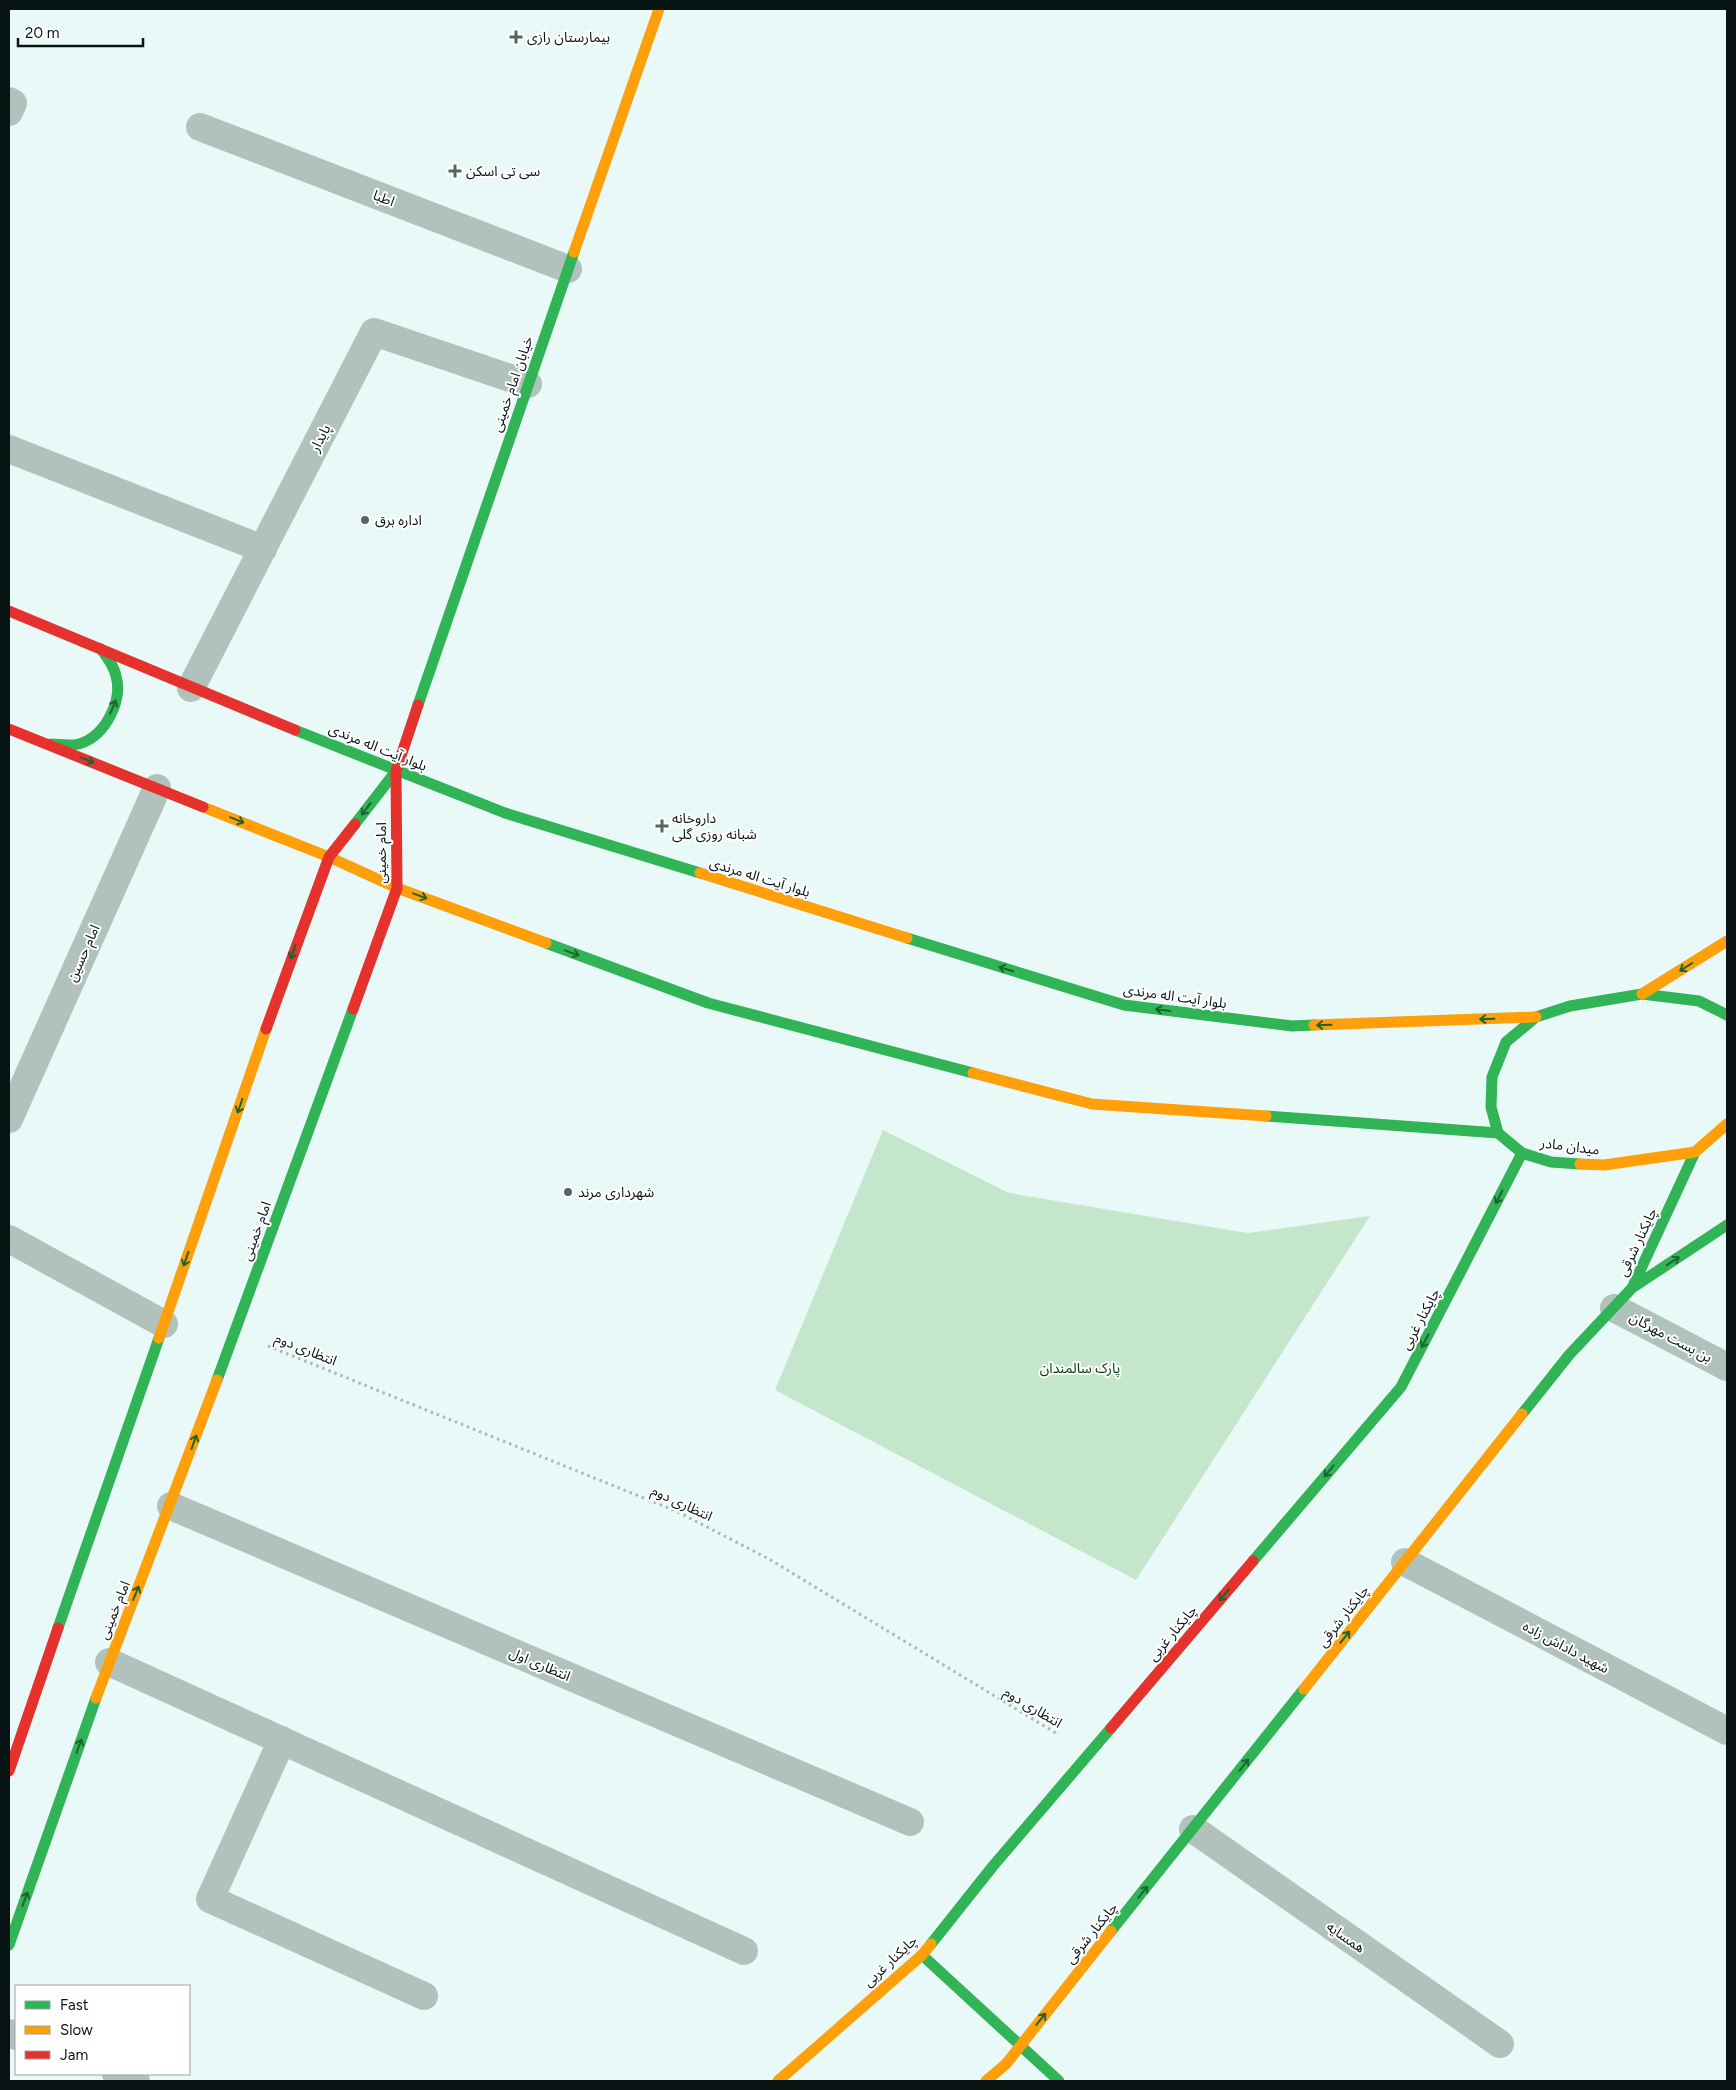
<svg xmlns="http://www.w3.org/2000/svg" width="1736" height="2090" viewBox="0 0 1736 2090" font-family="Figtree,'Noto Sans Arabic',sans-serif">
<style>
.green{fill:#c4e6ca}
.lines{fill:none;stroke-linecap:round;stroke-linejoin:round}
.path{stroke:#aab8b4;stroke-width:3;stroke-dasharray:2.5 4;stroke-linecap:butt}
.street{stroke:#b1c2bc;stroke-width:28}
.fast{stroke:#30b455;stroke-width:11}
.slow{stroke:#ff9f0a;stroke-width:11}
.jam{stroke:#e5322d;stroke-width:11}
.oneway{stroke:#1c6434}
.poi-dot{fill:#576463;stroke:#fff;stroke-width:2}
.labels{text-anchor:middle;stroke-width:4;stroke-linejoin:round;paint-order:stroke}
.poi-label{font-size:14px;fill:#081413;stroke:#fff;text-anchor:start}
.street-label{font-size:14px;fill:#081413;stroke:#fff}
.park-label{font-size:14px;fill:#013809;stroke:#fff}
</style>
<rect width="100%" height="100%" fill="#e9f9f7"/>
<path class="green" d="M883 1130 1009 1193 1248 1233 1370 1216 1136 1580 775 1390Z"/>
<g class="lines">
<path class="path" d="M268 1346 676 1511 769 1559 1059 1735"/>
<path class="street" d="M9 101 13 103 9 112
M200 127 568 269
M9 449 263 549
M191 688 374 332 528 384
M9 1119 157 788
M9 1239 164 1324
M1614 1308 1727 1367
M171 1506 910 1822
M1405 1562 1727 1731
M109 1662 744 1951
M282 1740 210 1899 424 1996
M1193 1829 1500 2044
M9 2033 16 2036
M116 2074 136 2081"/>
<path class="fast" d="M418 705 574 252
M295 730 505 813 700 873
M51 744C61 744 72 747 82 743 106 734 123 700 116 676 114 666 107 657 101 649
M355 824 396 771
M907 938 1124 1005 1292 1026 1314 1025
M546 943 708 1003 973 1073
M1266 1116 1498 1133
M1580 1164 1551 1162 1522 1153 1498 1133 1491 1107 1492 1077 1506 1042 1536 1017 1570 1006 1642 994 1699 1001 1727 1015
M1632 1288 1727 1225
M217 1380 353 1009
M1522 1414 1569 1355 1632 1288 1695 1152
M1253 1561 1401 1387 1522 1153
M58 1628 159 1338
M1111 1931 1304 1689
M931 1944 993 1866 1111 1728
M9 1945 96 1698
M922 1955 1059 2081"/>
<path class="slow" d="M574 252 659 9
M203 807 329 857 397 888 546 943
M700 873 907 938
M1642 994 1727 941
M1314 1025 1536 1017
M973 1073 1092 1104 1266 1116
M1580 1164 1604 1165 1695 1152 1727 1124
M159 1338 266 1029
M1304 1689 1522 1414
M96 1698 217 1380
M778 2081 922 1955 931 1944
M986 2081 1006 2064 1111 1931"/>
<path class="jam" d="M9 611 295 730
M9 729 203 807
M353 1009 397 888 396 771 418 705
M266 1029 329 857 355 824
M1111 1728 1253 1561
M9 1771 58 1628"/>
</g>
<defs><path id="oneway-shaft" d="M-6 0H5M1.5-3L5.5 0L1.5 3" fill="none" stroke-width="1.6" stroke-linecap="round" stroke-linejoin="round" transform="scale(1.25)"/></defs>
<g class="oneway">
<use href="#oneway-shaft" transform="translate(113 707) rotate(-67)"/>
<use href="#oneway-shaft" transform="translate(87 760) rotate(22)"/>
<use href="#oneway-shaft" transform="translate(366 809) rotate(128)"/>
<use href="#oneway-shaft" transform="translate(237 820) rotate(22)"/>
<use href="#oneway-shaft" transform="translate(420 896) rotate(20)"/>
<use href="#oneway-shaft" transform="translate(293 952) rotate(110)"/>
<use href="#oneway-shaft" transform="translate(572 953) rotate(20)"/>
<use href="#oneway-shaft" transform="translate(1686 967) rotate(148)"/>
<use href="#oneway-shaft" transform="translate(1006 969) rotate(-163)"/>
<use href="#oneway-shaft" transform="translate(1163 1010) rotate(-173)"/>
<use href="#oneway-shaft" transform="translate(1487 1019) rotate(178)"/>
<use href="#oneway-shaft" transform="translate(1324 1025) rotate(178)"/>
<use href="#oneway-shaft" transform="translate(240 1106) rotate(109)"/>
<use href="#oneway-shaft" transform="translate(1499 1197) rotate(117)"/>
<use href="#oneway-shaft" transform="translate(186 1259) rotate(109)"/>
<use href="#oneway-shaft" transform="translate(1673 1261) rotate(-33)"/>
<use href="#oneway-shaft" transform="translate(1425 1341) rotate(118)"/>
<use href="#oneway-shaft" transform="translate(194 1442) rotate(-70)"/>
<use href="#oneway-shaft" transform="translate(1329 1471) rotate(130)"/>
<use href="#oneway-shaft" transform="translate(136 1593) rotate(-68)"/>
<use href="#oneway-shaft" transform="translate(1224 1595) rotate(130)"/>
<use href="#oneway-shaft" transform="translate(1345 1637) rotate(-52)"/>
<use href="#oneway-shaft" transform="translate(79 1746) rotate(-70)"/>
<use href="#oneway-shaft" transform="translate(1244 1765) rotate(-52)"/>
<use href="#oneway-shaft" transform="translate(1143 1892) rotate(-51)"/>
<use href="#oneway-shaft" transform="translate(25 1899) rotate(-70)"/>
<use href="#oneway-shaft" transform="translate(1041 2019) rotate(-51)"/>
</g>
<g class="poi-dot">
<path d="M513.5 29.5h5v5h5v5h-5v5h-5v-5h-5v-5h5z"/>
<path d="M452.5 163.5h5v5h5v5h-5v5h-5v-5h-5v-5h5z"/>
<circle cx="365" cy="520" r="5"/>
<path d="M659.5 818.5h5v5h5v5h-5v5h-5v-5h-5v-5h5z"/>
<circle cx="568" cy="1192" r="5"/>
</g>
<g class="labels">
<g class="poi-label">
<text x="527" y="42">بیمارستان رازی</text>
<text x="466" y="176">سی تی اسکن</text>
<text x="375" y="525">اداره برق</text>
<text x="672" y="823">داروخانه<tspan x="672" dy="16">شبانه روزی گلی</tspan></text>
<text x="578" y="1197">شهرداری مرند</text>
</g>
<g class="street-label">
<text transform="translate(384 198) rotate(21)" y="5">اطبا</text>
<text transform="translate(512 384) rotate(-71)" y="5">خیابان امام خمینی</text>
<text transform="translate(320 438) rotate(-63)" y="5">پایدار</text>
<text transform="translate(378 747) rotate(22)" y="5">بلوار آیت اله مرندی</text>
<text transform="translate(381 853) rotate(-90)" y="5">امام خمینی</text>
<text transform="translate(760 877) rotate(17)" y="5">بلوار آیت اله مرندی</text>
<text transform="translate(83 953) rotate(-66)" y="5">امام حسین</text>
<text transform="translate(1175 996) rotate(8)" y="5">بلوار آیت اله مرندی</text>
<text transform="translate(1570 1146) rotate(7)" y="5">میدان مادر</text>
<text transform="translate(256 1231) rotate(-70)" y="5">امام خمینی</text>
<text transform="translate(1637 1242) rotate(-65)" y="5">چایکنار شرقی</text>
<text transform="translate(1420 1319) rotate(-62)" y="5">چایکنار غربی</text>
<text transform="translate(1671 1337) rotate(28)" y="5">بن بست مهرگان</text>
<text transform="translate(306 1349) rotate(22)" y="5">انتظاری دوم</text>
<text transform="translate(682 1503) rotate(25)" y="5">انتظاری دوم</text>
<text transform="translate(114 1610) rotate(-68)" y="5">امام خمینی</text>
<text transform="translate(1343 1616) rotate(-52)" y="5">چایکنار شرقی</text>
<text transform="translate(1172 1633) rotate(-50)" y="5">چایکنار غربی</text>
<text transform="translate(1566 1647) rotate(28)" y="5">شهید داداش زاده</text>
<text transform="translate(540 1664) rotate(23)" y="5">انتظاری اول</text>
<text transform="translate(1033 1707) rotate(31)" y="5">انتظاری دوم</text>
<text transform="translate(1091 1933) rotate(-51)" y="5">چایکنار شرقی</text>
<text transform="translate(1346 1937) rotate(35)" y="5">همسایه</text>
<text transform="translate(890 1961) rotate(-43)" y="5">چایکنار غربی</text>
</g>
<g class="park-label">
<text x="1080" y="1373">پارک سالمندان</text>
</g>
</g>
<rect width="1736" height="2090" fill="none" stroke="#081413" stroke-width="20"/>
<rect x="15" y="1985" width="175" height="90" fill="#ffffff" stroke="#9ca1a1"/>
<rect x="25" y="2001" width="25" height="8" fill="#30b455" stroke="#9ca1a1"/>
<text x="60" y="2010" font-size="15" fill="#081413">Fast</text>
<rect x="25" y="2026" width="25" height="8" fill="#ff9f0a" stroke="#9ca1a1"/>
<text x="60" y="2035" font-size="15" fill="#081413">Slow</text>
<rect x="25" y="2051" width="25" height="8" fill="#e5322d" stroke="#9ca1a1"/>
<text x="60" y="2060" font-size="15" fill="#081413">Jam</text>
<path d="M18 38v8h125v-8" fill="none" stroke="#081413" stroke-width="2.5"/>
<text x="25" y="38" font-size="15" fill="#081413" stroke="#ffffff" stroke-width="4" paint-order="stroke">20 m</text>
</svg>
